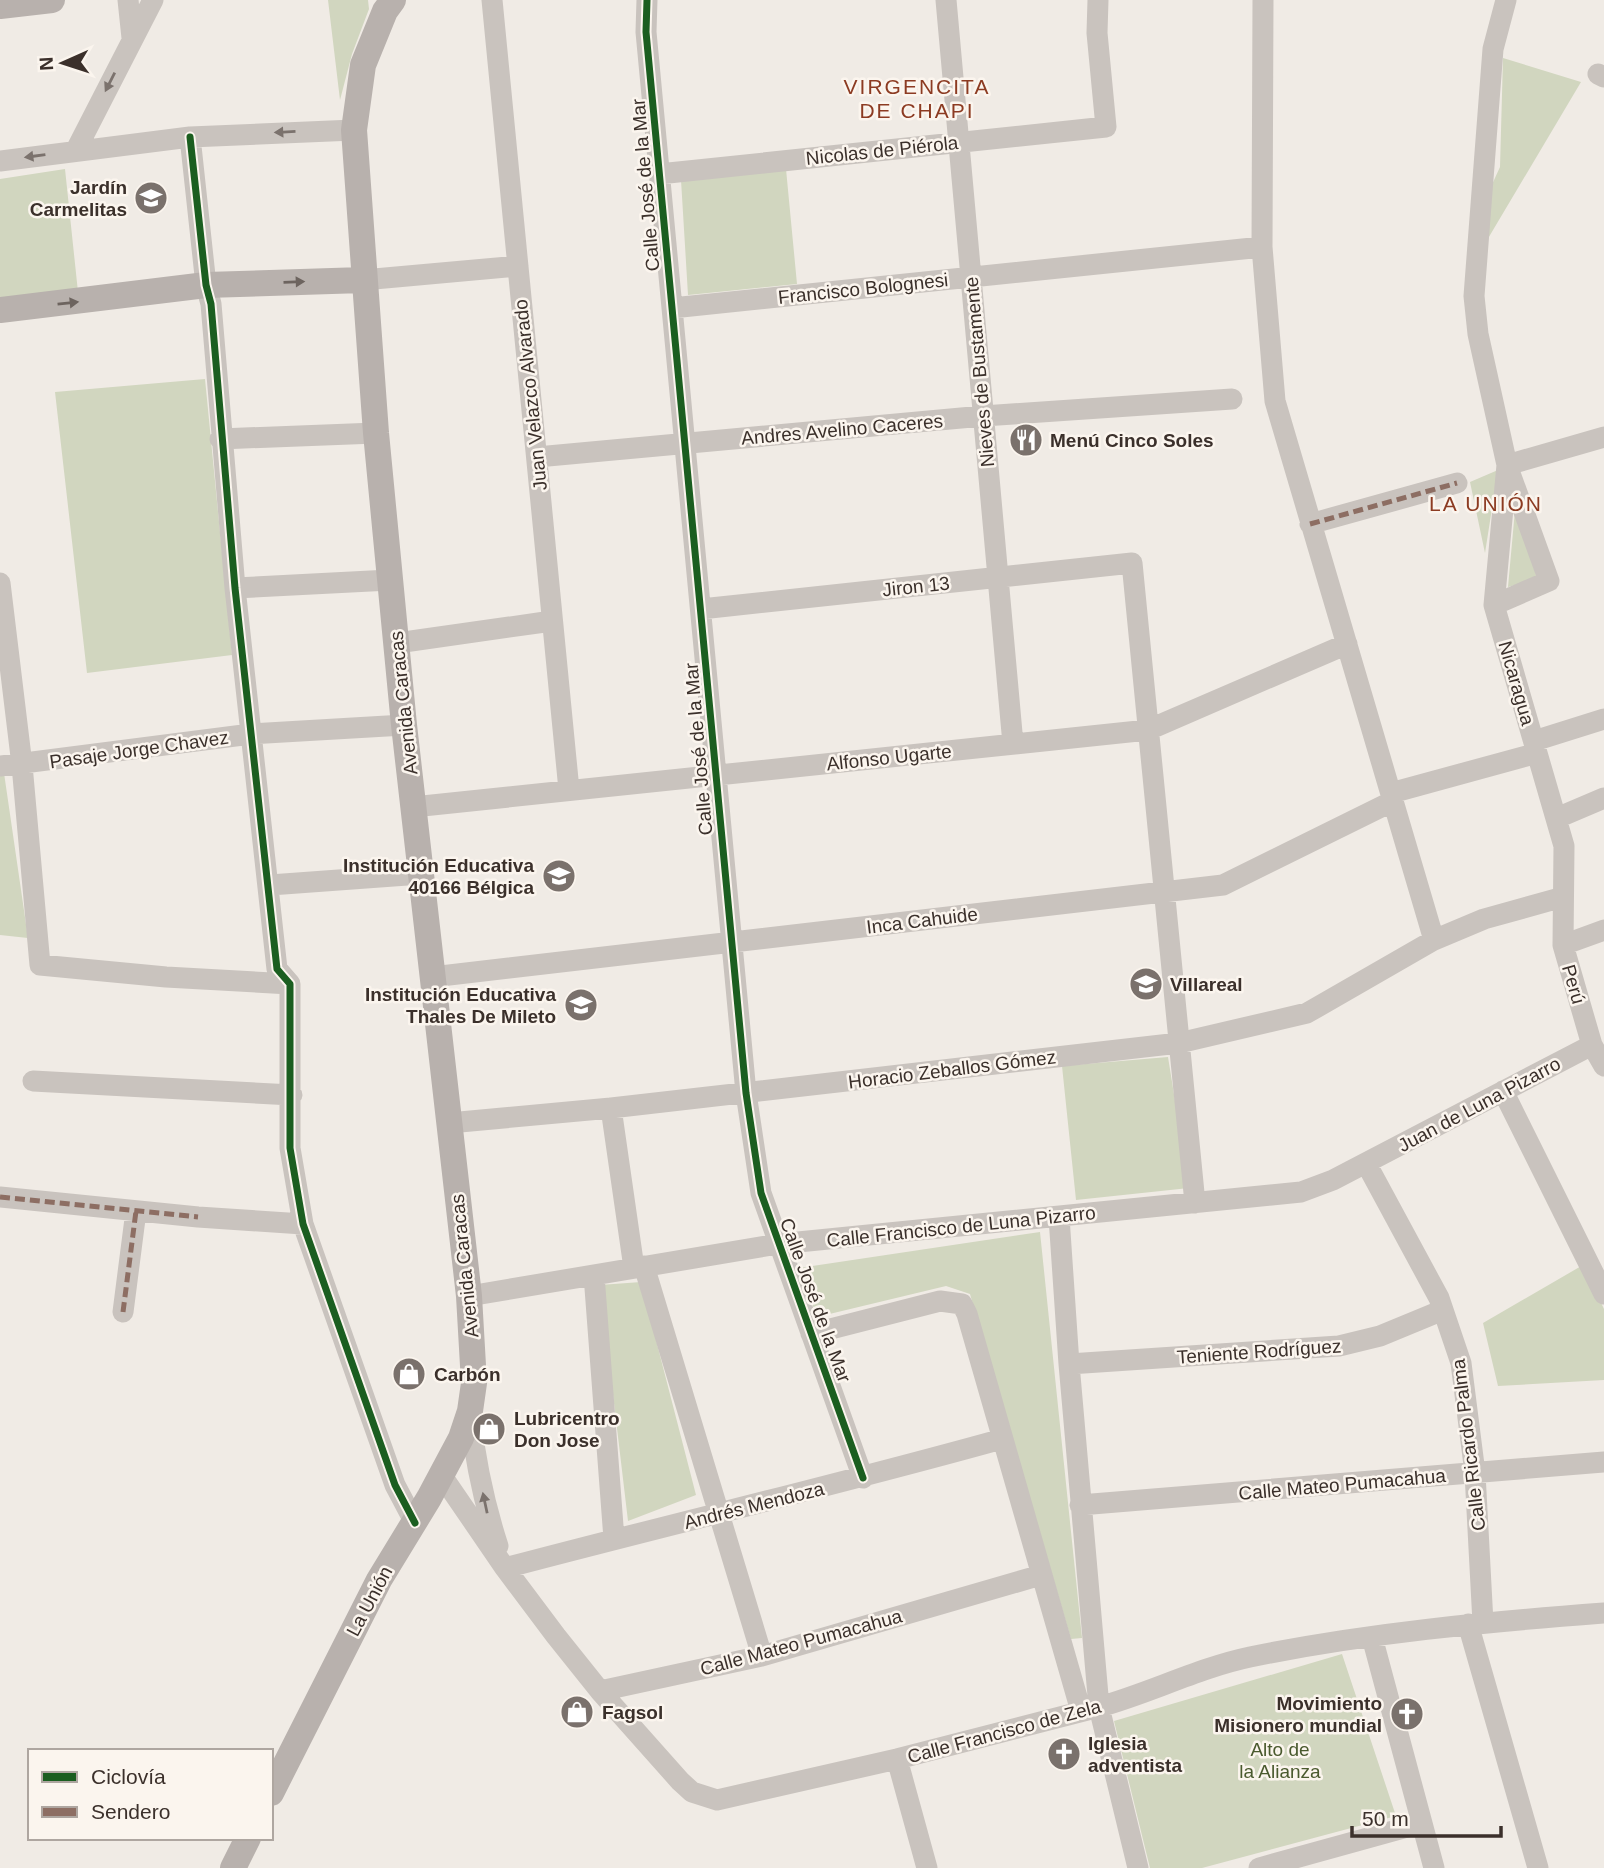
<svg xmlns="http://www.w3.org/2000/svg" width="1604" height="1868" viewBox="0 0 1604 1868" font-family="Helvetica,sans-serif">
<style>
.green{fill:#d1d6bf}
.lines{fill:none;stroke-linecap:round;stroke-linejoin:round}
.minor{stroke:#c9c3be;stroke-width:21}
.major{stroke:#b8b1ad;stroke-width:26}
.quiet{stroke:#8d6e63;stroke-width:5;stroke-dasharray:10 5;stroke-linecap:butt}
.cycleway-casing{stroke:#fbf5ee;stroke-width:11}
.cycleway{stroke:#1b5e20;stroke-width:7}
.oneway{fill:#7b726d}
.oneway2{fill:#6d645f}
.labels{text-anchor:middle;stroke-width:5;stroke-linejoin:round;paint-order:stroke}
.street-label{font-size:19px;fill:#3b302b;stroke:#fbf5ee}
.poi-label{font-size:19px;font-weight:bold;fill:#3b302b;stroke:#fbf5ee;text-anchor:start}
.park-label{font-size:19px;fill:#4a5a2e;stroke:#fbf5ee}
.neighbourhood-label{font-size:21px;letter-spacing:2px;fill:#8c3b22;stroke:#fbf5ee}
</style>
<rect width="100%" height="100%" fill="#f0ebe5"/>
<path class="green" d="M328 0H368L369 9 352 54 340 100Z
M1503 58 1581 82 1477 257 1484 202 1500 167Z
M65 169 78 292 0 300V179Z
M786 169 797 284 688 295 681 180Z
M205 379 232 655 87 673 55 392Z
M1498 470 1485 553 1470 482Z
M1516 499 1537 579 1508 587Z
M0 773H4L28 938 0 935Z
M1168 1057 1189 1188 1076 1200 1062 1066Z
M1040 1232 1082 1638 1071 1639 970 1294 946 1286 817 1317 799 1268Z
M1583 1265 1604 1309V1380L1498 1386 1483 1323Z
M641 1282 696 1495 628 1521 600 1285Z
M1342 1654 1396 1816 1202 1868H1150L1114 1721Z"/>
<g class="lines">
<path class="minor" d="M128 0 132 38
M492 0 569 790
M647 0 646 32 746 1093 761 1193 863 1478
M946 0 1013 744
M1263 0 1262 247 1275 401 1434 940
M1598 74 1604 77
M190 137 206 285 211 304 235 588 277 969 290 984V1148L303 1224 395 1485 415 1523
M76 150 153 0
M0 161 190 137 354 130
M659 174 1106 127 1097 33 1098 0
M363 280 518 266
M672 308 1262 247
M1604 437 1507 465 1494 605 1564 846 1563 945 1592 1045 1604 1066
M220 439 376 433
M537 457 983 416 1232 399
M1310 524 1457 483
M0 583 22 765 40 965 166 977 290 984
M235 588 390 580
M1494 605 1549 581 1507 465 1478 334 1474 296 1493 49 1506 0
M701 609 1132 563 1195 1203
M397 643 552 621
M1534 741 1604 719
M0 766 251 734 404 725
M1391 793 1537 753
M413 807 1148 730 1347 644
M1557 818 1604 798
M270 885 421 874
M1563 945 1604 930
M432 977 1223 885 1393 801
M33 1081 292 1095
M1503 1091 1604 1294
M611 1108 634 1268
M449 1123 611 1108 1179 1043 1307 1013 1434 940 1484 919 1563 897
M1366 1163 1439 1298 1461 1363 1475 1473 1483 1623
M0 1197 198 1217 303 1224
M1059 1217 1069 1364 1099 1707 1138 1868
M644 1266 762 1656
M594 1275 614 1539
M469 1296 778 1244 1301 1192 1333 1180 1592 1045
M123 1312 136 1211
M811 1334 940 1301 962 1304 967 1314 1081 1711
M1069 1364 1339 1346 1380 1336 1443 1310
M470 1414C475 1459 484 1503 498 1546
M442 1476 505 1568 556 1636 600 1691 680 1781 692 1792 717 1800 897 1759 1099 1707C1150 1693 1198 1668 1250 1657 1367 1633 1486 1622 1604 1613
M1080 1505 1604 1462
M505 1568C671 1524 837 1485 1002 1439
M1468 1624 1538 1868
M1372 1637 1434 1868
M600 1691 762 1656 1041 1575
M897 1759 927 1868
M1259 1868 1422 1823"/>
<path class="major" d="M0 6 52 0
M0 310 206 285 363 280
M271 1793 379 1580 429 1498 461 1438 470 1411 474 1383 469 1296 404 725 376 433 354 130 363 65 385 11 393 0
M233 1868 248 1838"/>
<path class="quiet" d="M1310 524 1457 483
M0 1197 198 1217
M123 1312 136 1211"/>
<defs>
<path id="cycleway" d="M647 0 646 32 746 1093 761 1193 863 1478
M190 137 206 285 211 304 235 588 277 969 290 984V1148L303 1224 395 1485 415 1523"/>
</defs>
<use href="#cycleway" class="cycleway-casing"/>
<use href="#cycleway" class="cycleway"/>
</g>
<defs><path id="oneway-solid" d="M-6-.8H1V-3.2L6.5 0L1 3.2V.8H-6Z" transform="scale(1.75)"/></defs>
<g class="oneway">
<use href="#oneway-solid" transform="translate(110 82) rotate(117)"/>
<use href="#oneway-solid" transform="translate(285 132) rotate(177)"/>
<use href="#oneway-solid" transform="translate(35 156) rotate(172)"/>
<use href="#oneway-solid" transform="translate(485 1503) rotate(-102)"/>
</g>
<g class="oneway2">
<use href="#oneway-solid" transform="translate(294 282) rotate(-2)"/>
<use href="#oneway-solid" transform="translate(68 303) rotate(-6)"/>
</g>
<defs>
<symbol id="school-disc" viewBox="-11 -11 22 22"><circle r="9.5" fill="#7a716c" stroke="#fbf5ee"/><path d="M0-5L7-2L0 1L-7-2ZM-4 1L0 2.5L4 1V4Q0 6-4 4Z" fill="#fff"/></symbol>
<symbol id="restaurant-disc" viewBox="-11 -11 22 22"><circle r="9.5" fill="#7a716c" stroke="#fbf5ee"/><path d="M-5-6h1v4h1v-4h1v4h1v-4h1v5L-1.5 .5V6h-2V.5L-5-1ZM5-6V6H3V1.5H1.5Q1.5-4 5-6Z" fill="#fff"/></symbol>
<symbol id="shop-disc" viewBox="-11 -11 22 22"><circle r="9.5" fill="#7a716c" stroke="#fbf5ee"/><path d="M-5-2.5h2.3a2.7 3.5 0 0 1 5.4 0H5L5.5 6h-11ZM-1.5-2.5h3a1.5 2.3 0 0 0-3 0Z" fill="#fff"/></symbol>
<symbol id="church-disc" viewBox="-11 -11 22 22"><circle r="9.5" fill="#7a716c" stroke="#fbf5ee"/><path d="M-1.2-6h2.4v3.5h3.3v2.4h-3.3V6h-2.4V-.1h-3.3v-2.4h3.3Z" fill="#fff"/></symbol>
</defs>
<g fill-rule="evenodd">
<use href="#school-disc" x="132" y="179" width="38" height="38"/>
<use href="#restaurant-disc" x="1007" y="421" width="38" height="38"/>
<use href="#school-disc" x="540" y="857" width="38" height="38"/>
<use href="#school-disc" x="1127" y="965" width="38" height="38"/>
<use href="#school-disc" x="562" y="986" width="38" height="38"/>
<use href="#shop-disc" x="390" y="1355" width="38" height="38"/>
<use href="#shop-disc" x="470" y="1410" width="38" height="38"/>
<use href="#shop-disc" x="558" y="1693" width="38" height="38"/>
<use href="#church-disc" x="1388" y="1695" width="38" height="38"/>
<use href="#church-disc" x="1045" y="1735" width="38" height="38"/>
</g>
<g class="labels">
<g class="street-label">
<text transform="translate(882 150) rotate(-6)" y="7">Nicolas de Piérola</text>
<text transform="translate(645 185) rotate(-95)" y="7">Calle José de la Mar</text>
<text transform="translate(863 288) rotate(-6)" y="7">Francisco Bolognesi</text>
<text transform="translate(979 372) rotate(-95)" y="7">Nieves de Bustamente</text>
<text transform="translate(530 395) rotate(-96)" y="7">Juan Velazco Alvarado</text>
<text transform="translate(842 429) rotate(-5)" y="7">Andres Avelino Caceres</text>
<text transform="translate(916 586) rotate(-6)" y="7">Jiron 13</text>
<text transform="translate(1517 683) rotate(74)" y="7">Nicaragua</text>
<text transform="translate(403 703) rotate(-96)" y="7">Avenida Caracas</text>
<text transform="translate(139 749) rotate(-8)" y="7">Pasaje Jorge Chavez</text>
<text transform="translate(698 749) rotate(-95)" y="7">Calle José de la Mar</text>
<text transform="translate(889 757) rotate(-6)" y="7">Alfonso Ugarte</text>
<text transform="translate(922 920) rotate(-7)" y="7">Inca Cahuide</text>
<text transform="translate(1574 984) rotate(74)" y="7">Perú</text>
<text transform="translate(952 1069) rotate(-7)" y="7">Horacio Zeballos Gómez</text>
<text transform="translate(1479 1104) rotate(-28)" y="7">Juan de Luna Pizarro</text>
<text transform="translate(961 1226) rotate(-6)" y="7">Calle Francisco de Luna Pizarro</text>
<text transform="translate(464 1266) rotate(-96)" y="7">Avenida Caracas</text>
<text transform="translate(816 1300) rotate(70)" y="7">Calle José de la Mar</text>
<text transform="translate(1259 1351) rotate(-4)" y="7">Teniente Rodríguez</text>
<text transform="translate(1468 1445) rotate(-97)" y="7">Calle Ricardo Palma</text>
<text transform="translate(1342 1484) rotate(-5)" y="7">Calle Mateo Pumacahua</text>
<text transform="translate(754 1505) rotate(-14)" y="7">Andrés Mendoza</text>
<text transform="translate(369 1601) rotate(-62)" y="7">La Unión</text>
<text transform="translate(801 1642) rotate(-15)" y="7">Calle Mateo Pumacahua</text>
<text transform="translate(1004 1731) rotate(-15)" y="7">Calle Francisco de Zela</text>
</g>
<g class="poi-label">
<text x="127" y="194" text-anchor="end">Jardín<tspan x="127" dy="22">Carmelitas</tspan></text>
<text x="1050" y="447">Menú Cinco Soles</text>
<text x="534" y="872" text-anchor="end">Institución Educativa<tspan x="534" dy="22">40166 Bélgica</tspan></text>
<text x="1170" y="991">Villareal</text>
<text x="556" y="1001" text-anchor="end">Institución Educativa<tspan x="556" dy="22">Thales De Mileto</tspan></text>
<text x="434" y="1381">Carbón</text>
<text x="514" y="1425">Lubricentro<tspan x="514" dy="22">Don Jose</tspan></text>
<text x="1382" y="1710" text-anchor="end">Movimiento<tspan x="1382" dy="22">Misionero mundial</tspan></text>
<text x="602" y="1719">Fagsol</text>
<text x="1088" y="1750">Iglesia<tspan x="1088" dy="22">adventista</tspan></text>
</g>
<g class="park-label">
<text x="1280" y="1756">Alto de<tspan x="1280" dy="22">la Alianza</tspan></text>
</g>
<g class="neighbourhood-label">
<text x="917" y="94">VIRGENCITA<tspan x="917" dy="24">DE CHAPI</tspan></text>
<text x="1486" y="511">LA UNIÓN</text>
</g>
</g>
<rect x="28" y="1749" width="245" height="91" fill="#fbf5ee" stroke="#aea6a0" stroke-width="2"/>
<rect x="42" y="1772" width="35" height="10" fill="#1b5e20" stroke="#aea6a0" stroke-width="2"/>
<text x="91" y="1784" font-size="21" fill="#3b302b">Ciclovía</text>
<rect x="42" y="1807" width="35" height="10" fill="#8d6e63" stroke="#aea6a0" stroke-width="2"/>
<text x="91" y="1819" font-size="21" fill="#3b302b">Sendero</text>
<g transform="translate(63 63) rotate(267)" stroke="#fbf5ee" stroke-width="5" paint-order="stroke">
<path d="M0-5L12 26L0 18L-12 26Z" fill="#3b302b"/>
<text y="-10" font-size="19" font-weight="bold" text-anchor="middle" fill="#3b302b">N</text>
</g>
<path d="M1352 1826v10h149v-10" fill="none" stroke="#3b302b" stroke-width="3.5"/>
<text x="1362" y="1826" font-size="21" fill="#3b302b" stroke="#fbf5ee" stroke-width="5" paint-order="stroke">50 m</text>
</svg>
